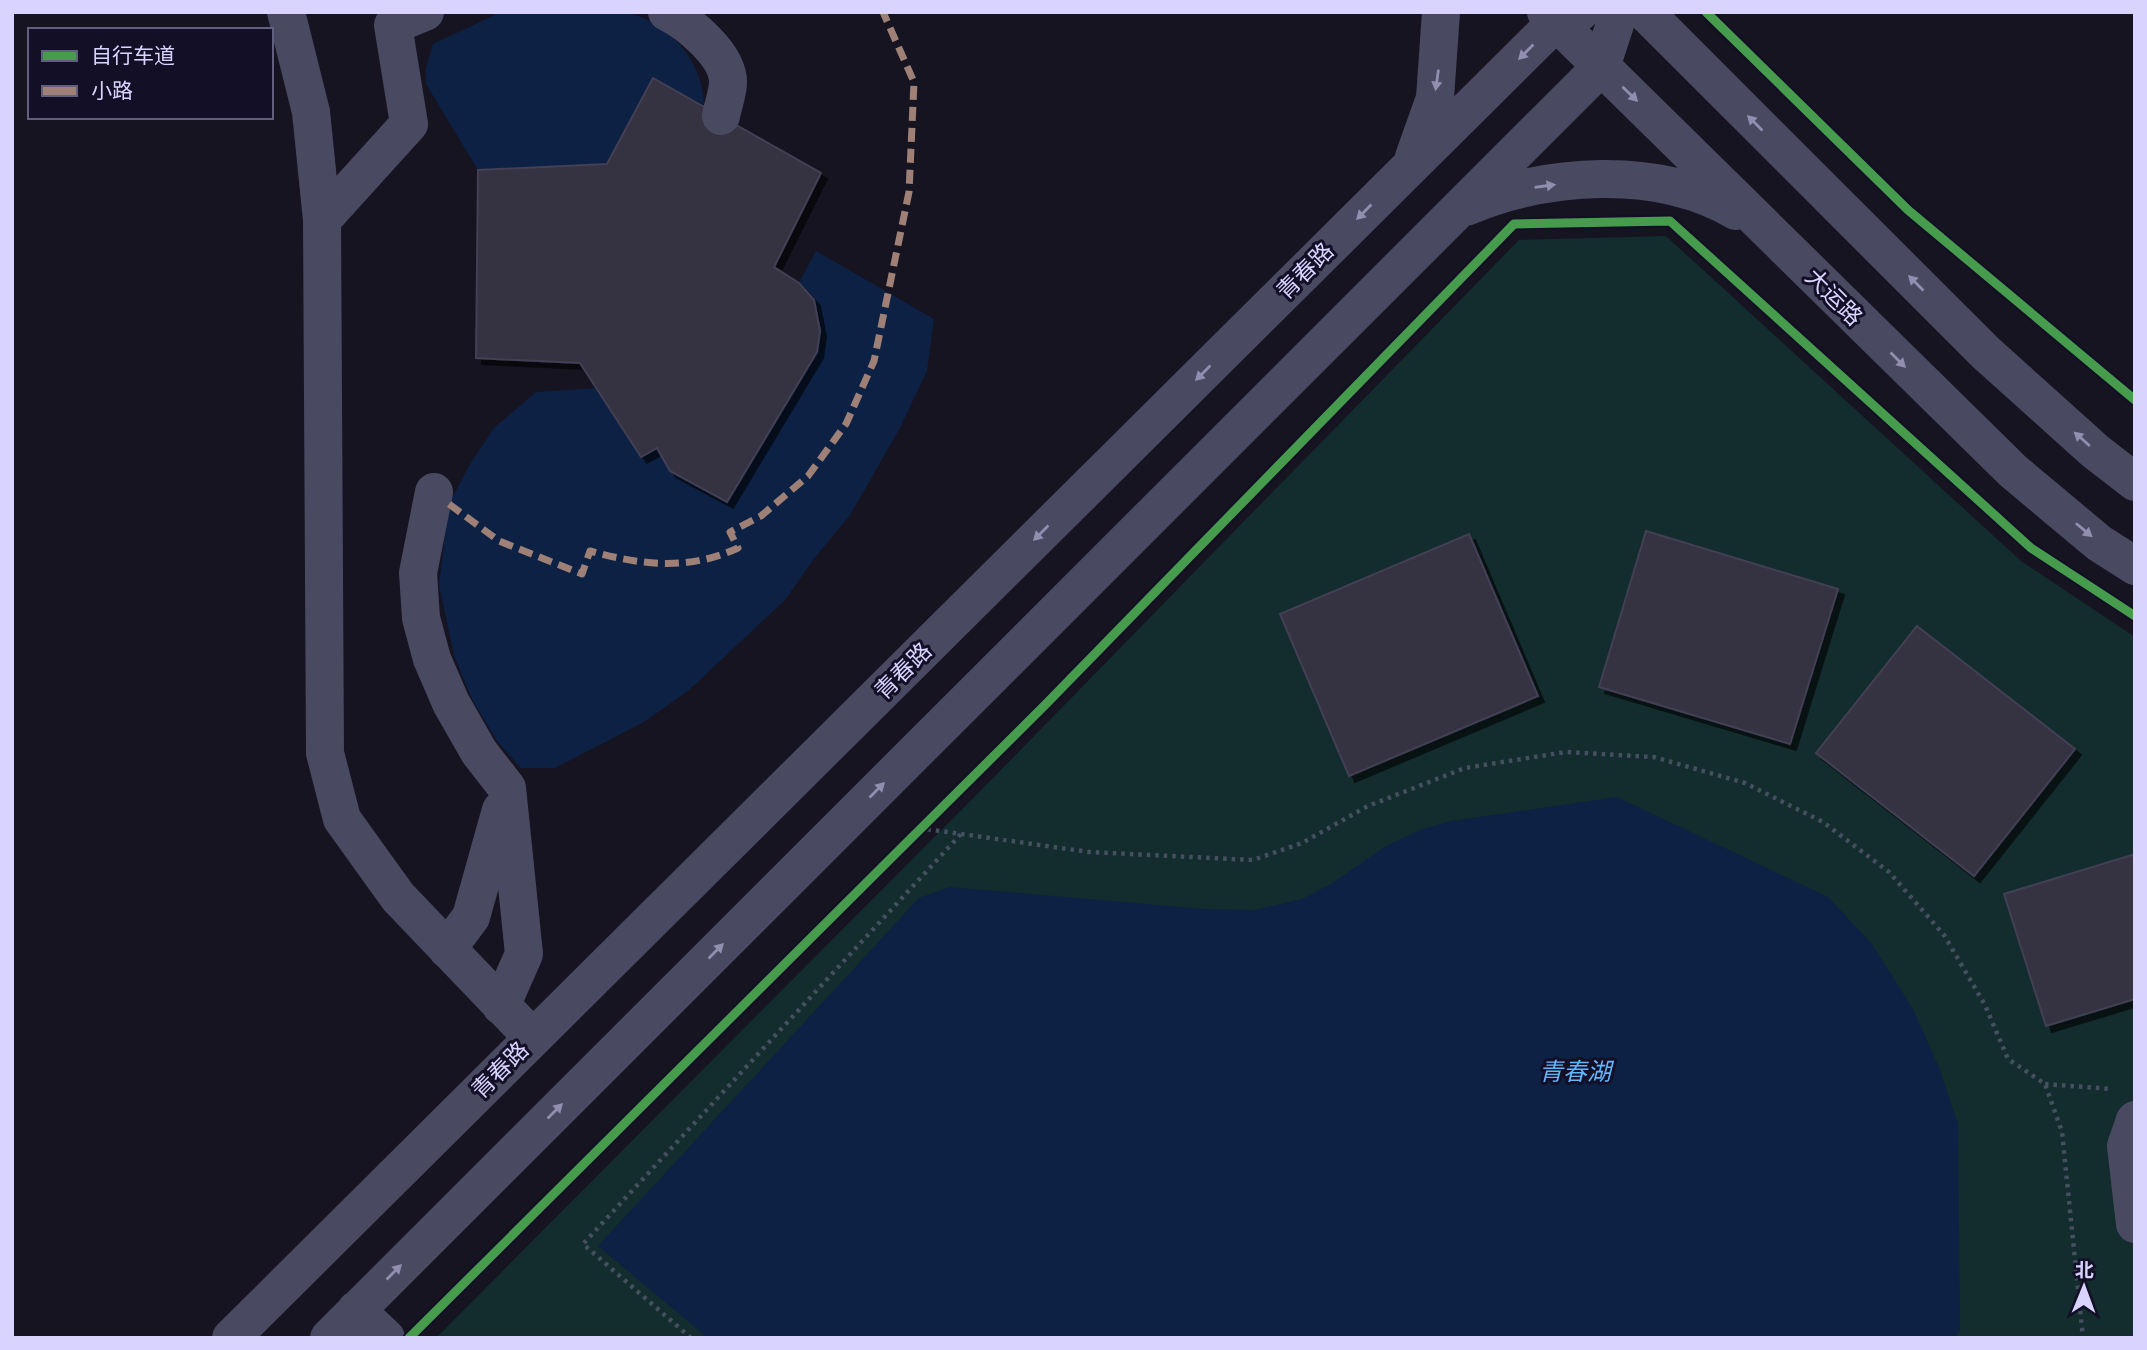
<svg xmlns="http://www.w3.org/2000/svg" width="2147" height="1350" viewBox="0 0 2147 1350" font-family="'Work Sans','Noto Sans SC',sans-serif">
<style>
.green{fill:#132c2d}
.water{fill:#0d2144}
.building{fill:#343243;stroke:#433f54;stroke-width:2;filter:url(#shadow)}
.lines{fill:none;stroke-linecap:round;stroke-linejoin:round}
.path{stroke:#44505f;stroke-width:4.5;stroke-dasharray:3.5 5;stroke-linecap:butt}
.minor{stroke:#4a4962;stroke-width:38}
.quiet{stroke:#9e8076;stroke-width:7;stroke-dasharray:14 7;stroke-linecap:butt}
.cycleway-casing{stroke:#130f26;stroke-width:13}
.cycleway{stroke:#469c4c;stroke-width:9}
.oneway{fill:#928eb0}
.labels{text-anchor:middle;stroke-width:6;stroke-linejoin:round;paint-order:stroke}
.street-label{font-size:23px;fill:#d9d4ff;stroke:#130f26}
.water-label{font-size:24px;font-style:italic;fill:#62b6ff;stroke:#130f26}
</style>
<defs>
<filter id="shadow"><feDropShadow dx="6" dy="6" stdDeviation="0" flood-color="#0009"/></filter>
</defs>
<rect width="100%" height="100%" fill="#161421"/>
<path class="green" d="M1666 236 2021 561 2135 637V1338H436L997 774 1519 240Z"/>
<path class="water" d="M508 12C545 12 585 8 622 12 667 18 704 62 704 105L654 79 607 164 478 170 426 84V68L433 44 497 14Z
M816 251 934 319 927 371 900 428 850 515 813 560 785 600 688 691 644 722 555 768H521L497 741 471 697 454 655 439 585 449 504 470 464 494 428 536 392 596 388 640 457 657 448 670 471 726 502 817 352C821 322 819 306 799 283Z
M1617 797 1828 897 1872 944 1914 1011 1940 1070 1958 1124 1960 1329 1955 1338H708L598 1246 919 898 950 887 1204 909 1255 910 1302 899 1331 884 1386 846 1420 830 1451 821Z"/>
<path class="building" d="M653 78 821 173 774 267 799 283 814 300 820 331 817 352 727 502 670 471 657 448 641 457 580 363 476 358 478 170 607 164Z
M1646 531 1838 589 1790 744 1599 687Z
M1469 534 1538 696 1349 776 1280 614Z
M1917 626 2075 749 1974 876 1816 753Z
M2135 854V999L2046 1026 2004 894Z"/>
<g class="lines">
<path class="path" d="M919 828 1089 852 1253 860 1302 843 1368 806 1465 768 1566 752 1654 757 1745 783 1823 822 1889 872 1944 935 1985 1005 2008 1059 2045 1084 2062 1132 2083 1338
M2045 1084 2111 1089
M691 1338 583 1244 961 834"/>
<path class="minor" d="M286 12 311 112 322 220 325 753 342 819 398 897 533 1038
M667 12C689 23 728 55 728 82 728 93 723 105 721 116
M1546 12 2013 471 2099 543 2135 566
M1645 12 1986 353 2095 451 2135 482
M1414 157 1435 98 1441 12
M1466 207C1547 173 1657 165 1736 211
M322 220 409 124 393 25 425 12
M434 492 418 573 421 618 432 659 451 703 479 752 507 788 524 954 501 1006
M447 949 471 917 501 810
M2135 1120 2126 1146 2135 1224
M356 1310 386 1338
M231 1338 1556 22 1580 12
M329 1338 1601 67 1619 12"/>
<path class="quiet" d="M449 504 499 541 582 574 590 551C640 565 689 571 738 548L730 532 761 516 808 476 846 424 874 361 909 192 914 82 883 12"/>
<defs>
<path id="cycleway" d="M1706 12 1908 210 2135 400
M409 1338 1046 704 1514 224 1670 221 2031 548 2135 616"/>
</defs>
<use href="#cycleway" class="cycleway-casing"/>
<use href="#cycleway" class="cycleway"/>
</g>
<defs><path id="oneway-solid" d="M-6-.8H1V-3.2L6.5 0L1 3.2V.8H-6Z" transform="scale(1.75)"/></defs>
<g class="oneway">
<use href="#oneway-solid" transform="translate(1526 52) rotate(135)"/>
<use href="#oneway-solid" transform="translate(1437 80) rotate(98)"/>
<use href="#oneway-solid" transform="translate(1630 94) rotate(44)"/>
<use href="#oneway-solid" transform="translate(1755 123) rotate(-135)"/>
<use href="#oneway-solid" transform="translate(1545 186) rotate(-8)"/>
<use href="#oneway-solid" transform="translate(1364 212) rotate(135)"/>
<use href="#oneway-solid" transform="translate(1916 283) rotate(-135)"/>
<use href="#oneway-solid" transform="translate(1898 360) rotate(45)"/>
<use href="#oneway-solid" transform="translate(1203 373) rotate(135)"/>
<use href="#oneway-solid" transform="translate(2082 439) rotate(-138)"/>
<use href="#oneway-solid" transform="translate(2084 530) rotate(40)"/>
<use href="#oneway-solid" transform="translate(1041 533) rotate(135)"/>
<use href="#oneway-solid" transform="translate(877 790) rotate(-45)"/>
<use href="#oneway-solid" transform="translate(716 951) rotate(-45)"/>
<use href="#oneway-solid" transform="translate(555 1111) rotate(-45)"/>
<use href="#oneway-solid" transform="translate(394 1272) rotate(-45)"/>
</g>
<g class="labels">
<g class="street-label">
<text transform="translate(1305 271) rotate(-45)" y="8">青春路</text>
<text transform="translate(1834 297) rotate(45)" y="8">大运路</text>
<text transform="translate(903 671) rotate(-45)" y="8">青春路</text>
<text transform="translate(500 1070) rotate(-45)" y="8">青春路</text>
</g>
<g class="water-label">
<text x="1575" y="1080">青春湖</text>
</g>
</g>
<rect width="2147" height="1350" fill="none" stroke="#d9d4ff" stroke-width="28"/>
<rect x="28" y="28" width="245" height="91" fill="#130f26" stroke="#625e7d" stroke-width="2"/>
<rect x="42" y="51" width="35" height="10" fill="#469c4c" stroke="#625e7d" stroke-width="2"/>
<text x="91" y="63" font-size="21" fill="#d9d4ff">自行车道</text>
<rect x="42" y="86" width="35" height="10" fill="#9e8076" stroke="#625e7d" stroke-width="2"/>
<text x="91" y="98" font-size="21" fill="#d9d4ff">小路</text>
<g transform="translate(2084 1287) rotate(1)" stroke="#130f26" stroke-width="5" paint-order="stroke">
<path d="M0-5L12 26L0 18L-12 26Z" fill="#d9d4ff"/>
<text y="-10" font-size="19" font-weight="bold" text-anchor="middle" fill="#d9d4ff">北</text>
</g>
</svg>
